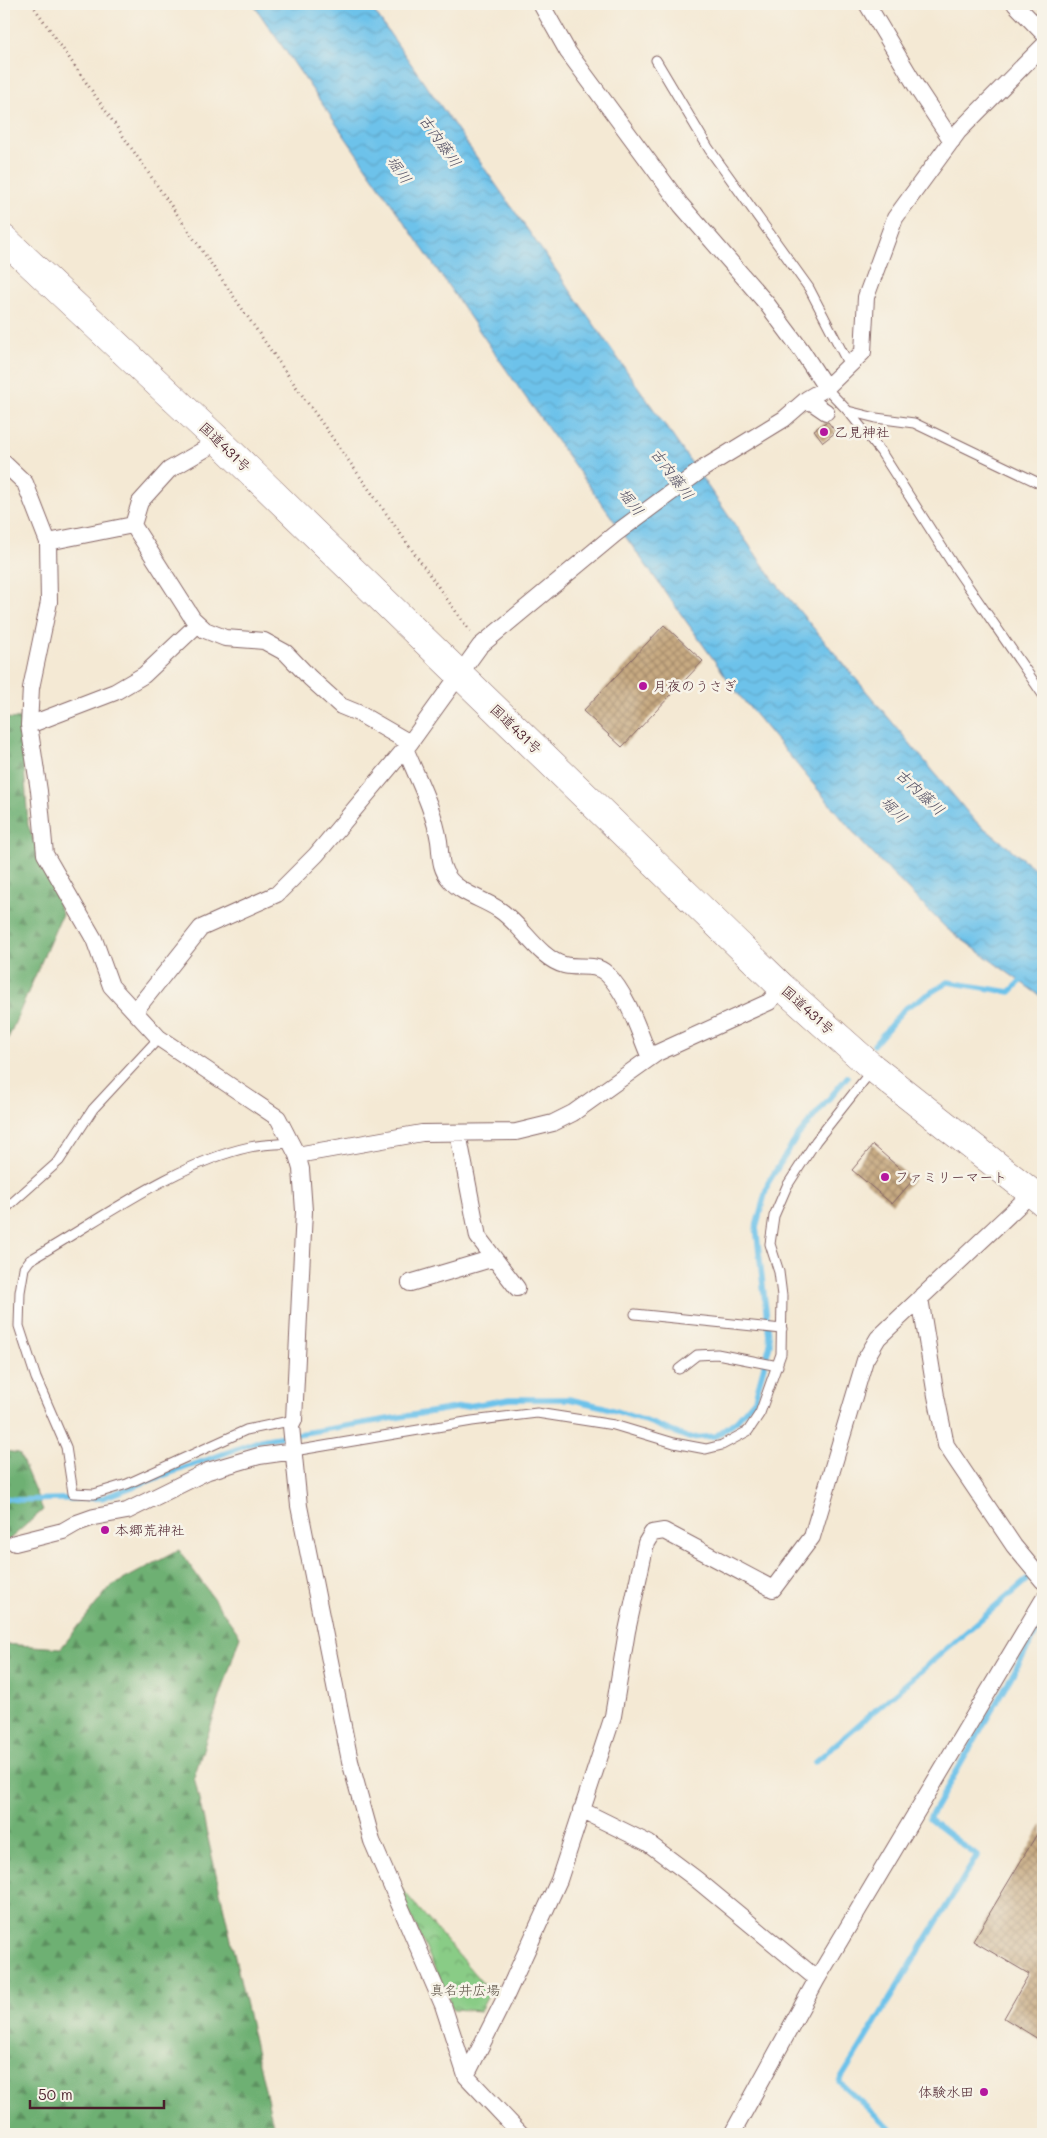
<svg xmlns="http://www.w3.org/2000/svg" width="1047" height="2138" viewBox="0 0 1047 2138" font-family="Mali,'Klee One',sans-serif">
<style>
.forest{fill:url(#forest-firs);stroke:#5c684f}
.park{fill:url(#park-crowns);stroke:#6a7658}
.water{fill:url(#water-waves);stroke:#5c708a}
.lines{fill:none;stroke-linecap:round;stroke-linejoin:round}
.stream{stroke:#6dc2ea;stroke-width:5.5}
.building{fill:url(#building-cross-hatch)}
.lane-casing{stroke:#866666;stroke-width:11}
.street-casing{stroke:#866666;stroke-width:18}
.highway-casing{stroke:#866666;stroke-width:29}
.path{stroke:#866666;stroke-width:3;stroke-dasharray:1 4;stroke-linecap:butt}
.lane{stroke:#fff;stroke-width:9}
.street{stroke:#fff;stroke-width:16}
.highway{stroke:#fff;stroke-width:28}
.poi-dot{fill:#b5179e;stroke:#f7f3e8;stroke-width:2}
.labels{text-anchor:middle;stroke-width:5;stroke-linejoin:round;paint-order:stroke}
.poi-label{font-size:14px;fill:#4a1f2b;stroke:#f7f3e8;text-anchor:start}
.street-label{font-size:14px;fill:#4a1f2b;stroke:#f7f3e8}
.park-label{font-size:14px;fill:#5d5346;stroke:#f7f3e8}
.water-label{font-size:15px;font-style:italic;fill:#545064;stroke:#f7f3e8}
</style>
<defs>
<pattern id="forest-firs" width="22" height="20" patternUnits="userSpaceOnUse" patternTransform="scale(1.25)"><rect width="22" height="20" fill="#6eb073"/><path d="M5 1l3.5 6h-7zM16 11l3.5 6h-7z" fill="#5c8f5f"/></pattern>
<pattern id="park-crowns" width="20" height="18" patternUnits="userSpaceOnUse" patternTransform="scale(1.25)"><rect width="20" height="18" fill="#89cc86"/><path d="M2 6a3 3 0 1 1 6 0M12 15a3 3 0 1 1 6 0" fill="none" stroke="#72a56e"/></pattern>
<pattern id="water-waves" width="16" height="10" patternUnits="userSpaceOnUse" patternTransform="scale(1.25)"><rect width="16" height="10" fill="#6dc2ea"/><path d="M0 5q4-4 8 0t8 0" fill="none" stroke="#60a6c9"/></pattern>
<pattern id="building-cross-hatch" width="8" height="8" patternUnits="userSpaceOnUse" patternTransform="scale(1.25)"><rect width="8" height="8" fill="#c7aa82"/><path d="M0 0l8 8M0 8l8-8" fill="none" stroke="#a48a6b"/></pattern>
</defs>
<rect width="100%" height="100%" fill="#f7f3e8"/>
<filter id="ink" filterUnits="userSpaceOnUse"><feTurbulence type="fractalNoise" baseFrequency=".02" numOctaves="2"/><feDisplacementMap in="SourceGraphic" scale="10" xChannelSelector="R" yChannelSelector="G"/><feConvolveMatrix kernelMatrix="1 2 1 2 8 2 1 2 1" color-interpolation-filters="sRGB"/></filter>
<filter id="wash" filterUnits="userSpaceOnUse"><feTurbulence type="fractalNoise" baseFrequency=".0096" numOctaves="4" result="noise"/><feDisplacementMap in="SourceGraphic" scale="20" xChannelSelector="R" yChannelSelector="G"/><feGaussianBlur stdDeviation="1.12" result="paint"/><feColorMatrix in="noise" values="0 0 0 0 0 0 0 0 0 0 0 0 0 0 0 0 0 1.4 0 .05"/><feComposite in="paint" operator="in"/></filter>
<g filter="url(#wash)">
<rect width="100%" height="100%" fill="#f4e9d4"/>
<path class="forest" d="M4 718 21 719 28 825 62 914 4 1048Z
M4 1451 19 1453 43 1510 4 1544Z
M179 1550 240 1636 194 1777 274 2129 278 2134H4V1644L61 1648 110 1587Z"/>
<path class="park" d="M396 1882 490 1992 480 2011 453 2009Z"/>
<path class="water" d="M253 4H369L775 582 974 820 1043 875V998L946 928 864 845 739 695 519 388Z"/>
<g class="lines">
<path class="stream" d="M874 1045 904 1009 948 982 1010 992 1026 976
M4 1498 19 1500 102 1498 261 1440 510 1399H569L604 1407 646 1421 689 1438 716 1436 737 1420 755 1399 770 1344 756 1227 768 1183 797 1137 847 1077
M815 1762 1043 1566
M896 2134 839 2082 977 1856 929 1819 1043 1622"/>
</g>
<g id="blocks">
<path class="building" d="M826 422H828L836 432 823 442 814 430Z
M664 625 703 661 622 747 583 711Z
M873 1145 913 1180 892 1204 852 1170Z
M1043 1824V2042L1004 2018 1029 1974 973 1941Z"/>
</g>
</g>
<g filter="url(#ink)">
<use href="#blocks" fill-opacity="0" stroke="#866666" stroke-width="1"/>
<g class="lines">
<defs>
<path id="lane" d="M656 60 709 149 809 288 849 365
M826 388 848 411 876 418 914 423 1043 485
M848 411 881 452 952 563 1043 695
M291 1143C278 1144 263 1144 250 1147 175 1163 97 1222 30 1260L24 1268 20 1292 19 1326 36 1378 66 1447 73 1493 94 1494 127 1484 246 1430 294 1420
M4 1210 59 1161 93 1109 159 1038
M635 1314 782 1329
M679 1369 697 1355 717 1354 778 1366
M294 1451 472 1421 537 1413 614 1425 674 1443 706 1449 722 1445 748 1431 760 1413 781 1354 782 1296 779 1272 770 1244 774 1216 787 1186 816 1141 872 1070"/>
<path id="street" d="M541 4 568 52 681 205 767 304 802 351 826 388
M867 4 919 91 952 141
M1015 4 1043 33
M807 399 826 412
M219 441 169 470 140 502 133 525 193 619 205 630 225 638 264 641 286 653 310 678 341 706 358 713 410 743
M4 463 25 483 48 542 49 602 31 688 29 725 39 791 45 854 94 939 111 986 159 1038 278 1118 297 1155 301 1169 304 1211 294 1420 291 1426 299 1506 350 1761 372 1841 443 2005 466 2076 521 2134
M48 542 133 525
M29 725 115 692 144 675 198 624
M405 748C417 778 434 809 439 841 441 855 439 867 450 880 462 894 483 899 498 909 521 923 538 958 564 965 578 969 595 962 607 974 628 995 638 1030 650 1058
M135 1011 201 928 277 894 316 855 410 743 480 646 615 534 704 468 784 419 807 399 826 388 863 352 866 297 895 218 958 132 1043 46
M458 1133 478 1237 517 1288
M297 1155 422 1133 516 1132 553 1123 573 1113 657 1053 769 1002 782 987
M410 1283 494 1258
M920 1298 936 1396 946 1445 1014 1546 1043 1581
M15 1543 63 1531 77 1523 94 1517 127 1511 208 1471 259 1456 294 1451
M581 1810 648 1843 696 1879 817 1979
M466 2076 505 1998 559 1880 613 1716 627 1631 646 1543 652 1533 664 1531 773 1589 812 1537 865 1360 878 1338 1032 1193
M732 2134 817 1979 1043 1600"/>
<path id="highway" d="M4 239 219 441 782 987 873 1068 1043 1202"/>
</defs>
<use href="#lane" class="lane-casing"/>
<use href="#street" class="street-casing"/>
<use href="#highway" class="highway-casing"/>
<path class="path" d="M32 4 285 371 471 633"/>
<use href="#lane" class="lane"/>
<use href="#street" class="street"/>
<use href="#highway" class="highway"/>
</g>
</g>
<g class="poi-dot">
<circle cx="824" cy="432" r="5"/>
<circle cx="643" cy="686" r="5"/>
<circle cx="885" cy="1177" r="5"/>
<circle cx="105" cy="1530" r="5"/>
<circle cx="984" cy="2092" r="5"/>
</g>
<g class="labels">
<g class="poi-label">
<text x="834" y="437">乙見神社</text>
<text x="653" y="691">月夜のうさぎ</text>
<text x="895" y="1182">ファミリーマート</text>
<text x="115" y="1535">本郷荒神社</text>
<text x="974" y="2097" text-anchor="end">体験水田</text>
</g>
<g class="street-label">
<text transform="translate(225 447) rotate(44)" y="5">国道431号</text>
<text transform="translate(516 729) rotate(44)" y="5">国道431号</text>
<text transform="translate(808 1010) rotate(42)" y="5">国道431号</text>
</g>
<g class="park-label">
<text x="465" y="1995">真名井広場</text>
</g>
<g class="water-label">
<text transform="translate(440 141) rotate(55)" y="5">古内藤川</text>
<text transform="translate(399 170) rotate(55)" y="5">堀川</text>
<text transform="translate(672 474) rotate(53)" y="5">古内藤川</text>
<text transform="translate(631 502) rotate(51)" y="5">堀川</text>
<text transform="translate(920 792) rotate(43)" y="5">古内藤川</text>
<text transform="translate(894 810) rotate(46)" y="5">堀川</text>
</g>
</g>
<rect width="1047" height="2138" fill="none" stroke="#f7f3e8" stroke-width="20"/>
<path d="M30 2100v8h134v-8" fill="none" stroke="#4a1f2b" stroke-width="2.5"/>
<text x="38" y="2100" font-size="15" fill="#4a1f2b" stroke="#f7f3e8" stroke-width="4" paint-order="stroke">50 m</text>
</svg>
